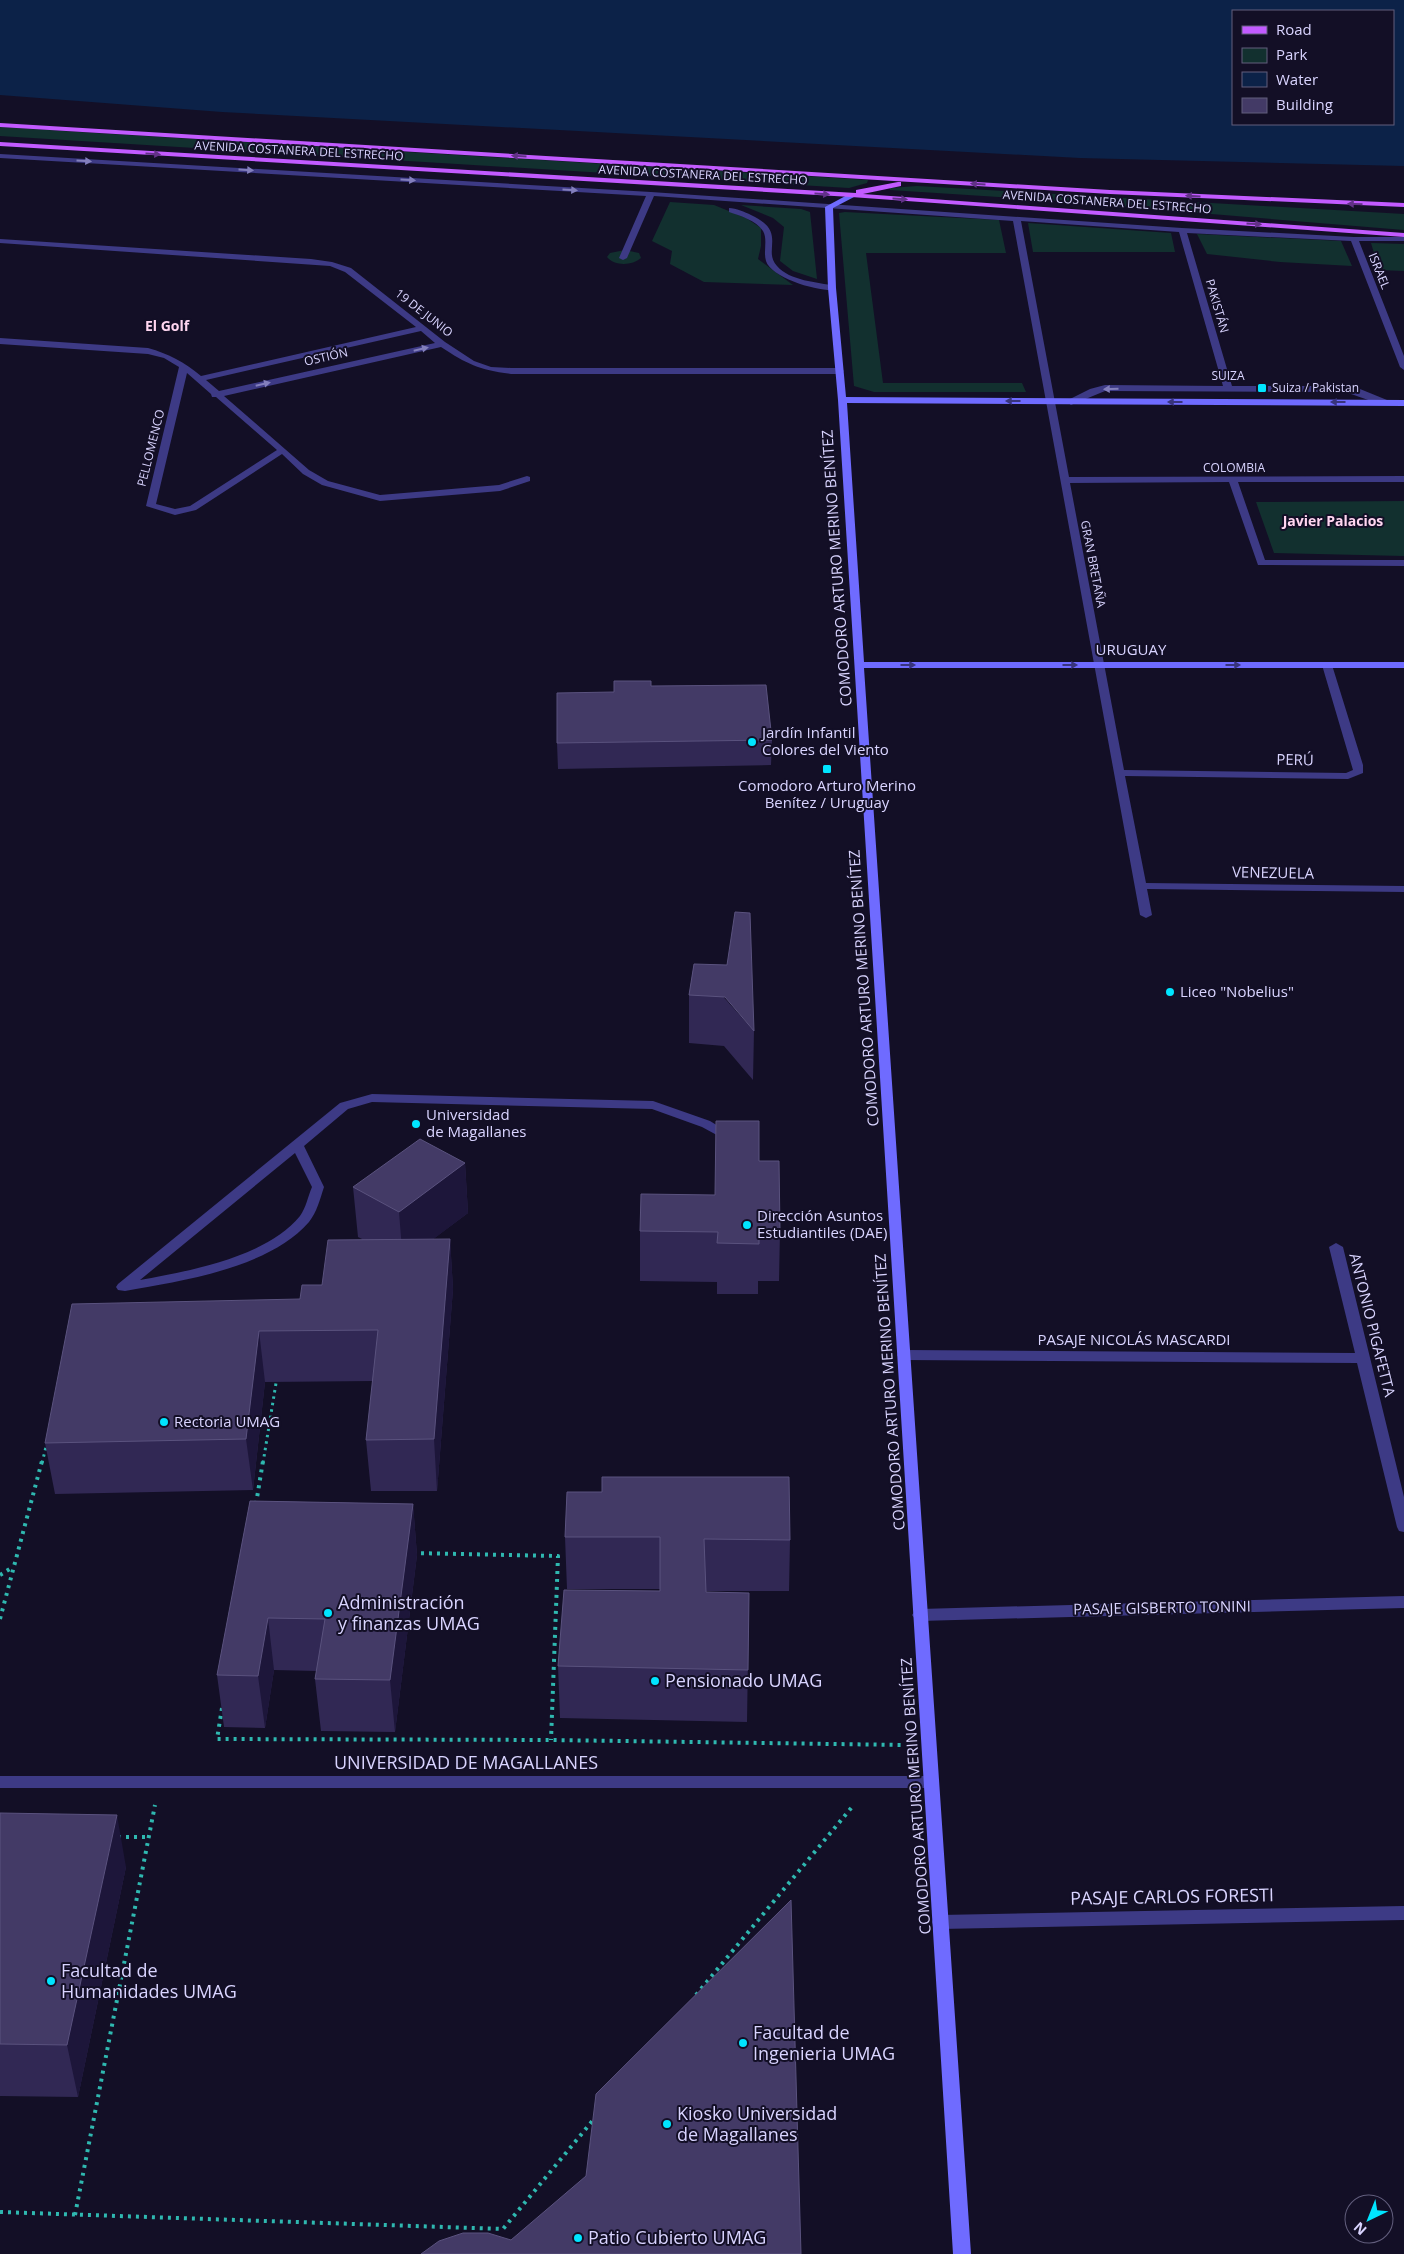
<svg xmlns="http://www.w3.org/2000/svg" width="1404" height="2254" viewBox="0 0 1404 2254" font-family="'Open Sans',sans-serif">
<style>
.green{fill:#12302f}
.water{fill:#0c2248;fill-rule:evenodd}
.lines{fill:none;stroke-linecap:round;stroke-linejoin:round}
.path-far1{stroke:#2fb8b0;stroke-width:3;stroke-dasharray:2.5 4;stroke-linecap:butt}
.path{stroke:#2fb8b0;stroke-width:4;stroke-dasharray:3 5;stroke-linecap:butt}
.lane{fill:#3d3a85;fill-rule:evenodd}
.street{fill:#3d3a85;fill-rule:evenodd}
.secondary{fill:#6f6bff;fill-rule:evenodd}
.primary{fill:#c25bff;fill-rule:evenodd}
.wall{fill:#312854}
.shaded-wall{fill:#1d163a}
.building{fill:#433a66;stroke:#5a527e}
.oneway{fill:#623188}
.oneway2{fill:#837fbc}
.oneway3{fill:#38347d}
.poi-dot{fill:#00e5ff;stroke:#130f26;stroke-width:2}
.labels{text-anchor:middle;stroke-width:4;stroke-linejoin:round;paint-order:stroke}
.far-street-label{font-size:12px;fill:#d9d4ff;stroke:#130f26}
.far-poi-label{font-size:12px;fill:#d9d4ff;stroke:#130f26;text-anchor:start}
.far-neighbourhood-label{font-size:14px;font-weight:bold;fill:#ffd6f0;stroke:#130f26}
.street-label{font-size:15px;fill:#d9d4ff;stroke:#130f26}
.poi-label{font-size:15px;fill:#d9d4ff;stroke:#130f26;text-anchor:start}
.near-poi-label{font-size:18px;fill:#d9d4ff;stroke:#130f26;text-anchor:start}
.near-street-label{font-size:18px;fill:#d9d4ff;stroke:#130f26}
</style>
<rect width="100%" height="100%" fill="#130f26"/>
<path class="green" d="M0 127 111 134 868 180 867 183 849 188 0 136Z
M917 186 1404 214V230L1030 199 890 190V188Z
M670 202 714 205 746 218 761 228V246L758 259 793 285 704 282 670 264 672 251 652 241Z
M741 205 801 209 810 212 817 279 793 271 780 261 784 227 773 218Z
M845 212 999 220 1006 253H866L883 383H1022L1026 392H874L854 386 839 213Z
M1028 223 1171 233 1175 252H1033Z
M1197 234 1341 241 1352 266 1280 262 1207 254Z
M1371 243 1404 244V271L1379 270Z
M625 250 639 253 641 258C632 266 614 266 607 257L610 253Z
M1404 501V556L1274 553 1256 502Z"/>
<path class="water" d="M0 0H1404V166L1080 158 222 112 0 95ZM1233 11H1393V124H1233Z"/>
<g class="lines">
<path class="path-far1" d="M42 1463 47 1443
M263 1463 277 1377"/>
<path class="path" d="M256 1504 263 1461
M413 1553 558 1556 551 1740
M0 1575 13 1567
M0 1619 42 1461
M222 1708 217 1739 551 1740 904 1745
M118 1837H147
M696 1995 852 1807
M0 2212 503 2229 594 2119
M75 2215 155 1805"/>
<path class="lane" d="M372 1094 653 1101 710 1121 736 1137 734 1140H726L702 1127 652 1109 372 1102 348 1109 304 1146 324 1187C320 1199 317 1212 309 1222 269 1268 182 1281 125 1291L118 1290 116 1287 118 1284 340 1103ZM295 1153 312 1187C308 1196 306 1208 300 1216 267 1257 189 1271 140 1280Z
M0 1776H931L937 1778 939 1782 937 1786 931 1788H0Z"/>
<path class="street" d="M0 154 651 192 1182 228 1354 237H1404V241H1359L1404 356V370L1400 367 1351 241 1187 233 1232 386H1343L1360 389 1387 400V404C1376 405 1356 394 1343 392L1105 391 1071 405 1067 402 1068 400 1090 389 1105 385 1223 386 1179 232 1021 221 1069 477 1404 476V482H1238L1265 560H1404V566L1258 565 1229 482 1070 483 1124 770 1346 773 1353 770 1322 665 1327 662 1332 665 1363 765V773L1348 779 1125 776 1146 883 1404 886V892L1147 889 1152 915 1146 918 1140 915 1013 221 654 196 627 258 623 260 619 258 646 196 0 158Z
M729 208C736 208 745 212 751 215 788 232 762 250 777 266 790 281 817 282 835 286V290C819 292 771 278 766 261 763 251 768 240 763 231 756 220 740 216 729 212Z
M0 239 311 259 332 262 351 268 445 342 474 361 491 367 511 368H840L844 371 840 374H511C479 370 467 364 441 347L224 396 309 470 328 481 380 495 499 485 527 476 530 477V481L500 491 380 501 322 485 303 474 282 454 196 510 175 515 146 506 179 367 164 358 148 354 0 344V338L148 348C169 354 184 362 201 376L416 327 345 272 330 266 0 243ZM421 331 435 343 219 391 206 380ZM187 373 211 394 212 397H216L277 450 190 506 175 509 156 504Z
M1336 1243 1343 1247 1404 1497V1532L1399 1531 1397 1527 1357 1363 904 1360 899 1358 897 1355 899 1352 904 1350 1355 1353 1329 1247Z
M1404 1596V1608L920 1621 915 1619 912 1615 915 1611 920 1609Z
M1404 1906V1920L940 1929 934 1927 932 1922 934 1917 940 1915Z"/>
<path class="secondary" d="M851 193H854V197L833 208 836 288 846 397 1404 400V406L847 403 864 662H1404V668H864L971 2254H953L838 400 828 288 825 207Z"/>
<path class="primary" d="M0 123 1110 190 1404 203V207L1110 194 0 127Z
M0 142 856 193V190L898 182H901V186L863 194 1404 233V237L851 197 0 146Z"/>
</g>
<path class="wall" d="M651 686 772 740 771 765 558 769 557 743 614 692Z
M694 964 754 1031 753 1080 724 1046 689 1043V995Z
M759 1161 780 1231 779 1281H758V1294H717V1282L640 1281V1231L715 1195Z
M465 1163 468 1213 433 1239H450L453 1289 437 1491H371L366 1440 373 1381 265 1382 253 1490 55 1494 45 1443 300 1299 322 1285 362 1239 358 1237 353 1187Z
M567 1492 790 1540 789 1591H706V1592L749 1593 747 1722 560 1718 558 1666 660 1591V1589H567L565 1537Z
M250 1501 413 1504 417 1555 395 1732 321 1731 315 1679 317 1671 274 1670 265 1728 224 1727 217 1675Z
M0 1813 126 1867 78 2097 0 2096Z"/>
<path class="shaded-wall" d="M465 1163 468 1213 403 1262 399 1212Z
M450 1239 453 1289 437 1491 434 1439Z
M259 1331 265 1382 253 1490 246 1439Z
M413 1504 417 1555 395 1732 390 1680Z
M268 1618 274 1670 265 1728 258 1676Z
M117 1815 126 1867 78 2097 67 2045Z"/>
<path class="building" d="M614 681H651V686L766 685 772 740 557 743V693L614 692Z
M735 912 750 913 754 1031 725 997 689 995 694 964 727 965Z
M716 1121H759V1161H779L780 1231H759V1244L717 1243 718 1232 640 1231 641 1194 715 1195Z
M420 1139 465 1163 399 1212 353 1187Z
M450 1239 434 1439 366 1440 378 1330 259 1331 246 1439 45 1443 72 1304 300 1299 302 1285H322L328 1240Z
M602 1477H789L790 1540 704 1539 706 1592 749 1593 748 1670 558 1666 564 1590 660 1591V1537H565L567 1492H602Z
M250 1501 413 1504 390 1680 315 1679 325 1619 268 1618 258 1676 217 1675Z
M0 1813 117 1815 67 2045 0 2044Z
M791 1900 801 2254H421L439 2241 463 2233H488L511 2240 586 2176 596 2094Z"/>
<defs><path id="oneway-solid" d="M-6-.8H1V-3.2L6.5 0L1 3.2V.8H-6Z" transform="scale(1.25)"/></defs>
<g class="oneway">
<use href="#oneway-solid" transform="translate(153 154) rotate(3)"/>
<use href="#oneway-solid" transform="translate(519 156) rotate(-177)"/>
<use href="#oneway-solid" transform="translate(978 184) rotate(-177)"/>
<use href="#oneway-solid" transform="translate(822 194) rotate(3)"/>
<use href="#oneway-solid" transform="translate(1193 196) rotate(-177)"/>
<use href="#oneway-solid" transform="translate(900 199) rotate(4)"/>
<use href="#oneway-solid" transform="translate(1355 204) rotate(-178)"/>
<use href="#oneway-solid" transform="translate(1254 224) rotate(4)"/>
</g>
<g class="oneway2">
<use href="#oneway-solid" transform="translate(84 161) rotate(3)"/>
<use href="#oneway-solid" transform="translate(246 170) rotate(3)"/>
<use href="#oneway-solid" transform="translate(408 180) rotate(3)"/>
<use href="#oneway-solid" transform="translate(570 190) rotate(3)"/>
<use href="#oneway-solid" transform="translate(421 349) rotate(-13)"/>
<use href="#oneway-solid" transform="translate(263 384) rotate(-13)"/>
<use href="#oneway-solid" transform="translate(1111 389) rotate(179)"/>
</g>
<g class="oneway3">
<use href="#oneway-solid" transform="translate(1013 401) rotate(-180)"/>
<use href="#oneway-solid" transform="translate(1175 402) rotate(-180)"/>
<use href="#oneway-solid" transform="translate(1338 402) rotate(-180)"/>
<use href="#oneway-solid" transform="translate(908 665)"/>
<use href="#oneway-solid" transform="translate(1070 665)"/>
<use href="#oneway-solid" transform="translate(1233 665)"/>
</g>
<g class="poi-dot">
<rect x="1257" y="383" width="10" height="10" rx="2.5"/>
<circle cx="752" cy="742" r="5"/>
<rect x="822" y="764" width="10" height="10" rx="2.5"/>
<circle cx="1170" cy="992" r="5"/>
<circle cx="416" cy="1124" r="5"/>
<circle cx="747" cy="1225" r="5"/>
<circle cx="164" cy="1422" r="5"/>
<circle cx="328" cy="1613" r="5"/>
<circle cx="655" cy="1681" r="5"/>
<circle cx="51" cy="1981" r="5"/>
<circle cx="743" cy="2043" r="5"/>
<circle cx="667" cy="2124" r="5"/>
<circle cx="578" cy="2238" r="5"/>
</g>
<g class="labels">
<g class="far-street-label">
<text transform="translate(299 151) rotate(3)" y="4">AVENIDA COSTANERA DEL ESTRECHO</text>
<text transform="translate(703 175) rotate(3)" y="4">AVENIDA COSTANERA DEL ESTRECHO</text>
<text transform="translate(1107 202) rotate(4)" y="4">AVENIDA COSTANERA DEL ESTRECHO</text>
<text transform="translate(1379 271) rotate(68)" y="4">ISRAEL</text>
<text transform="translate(1217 306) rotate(74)" y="4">PAKISTÁN</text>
<text transform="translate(424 313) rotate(38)" y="4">19 DE JUNIO</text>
<text transform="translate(326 357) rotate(-13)" y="4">OSTIÓN</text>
<text x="1228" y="380">SUIZA</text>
<text transform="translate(151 448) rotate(-76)" y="4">PELLOMENCO</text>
<text x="1234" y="472">COLOMBIA</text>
<text transform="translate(1093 564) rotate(79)" y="4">GRAN BRETAÑA</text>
</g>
<g class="far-poi-label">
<text x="1272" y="392">Suiza / Pakistan</text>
</g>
<g class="far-neighbourhood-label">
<text x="167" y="331">El Golf</text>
<text x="1333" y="526">Javier Palacios</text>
</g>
<g class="street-label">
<text transform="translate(837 568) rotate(-94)" y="5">COMODORO ARTURO MERINO BENÍTEZ</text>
<text x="1131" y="655">URUGUAY</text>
<text transform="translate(1295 760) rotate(1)" y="5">PERÚ</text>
<text transform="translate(1273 873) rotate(1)" y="5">VENEZUELA</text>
<text transform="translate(864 988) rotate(-94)" y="5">COMODORO ARTURO MERINO BENÍTEZ</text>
<text transform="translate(1372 1325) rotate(76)" y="5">ANTONIO PIGAFETTA</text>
<text x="1134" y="1345">PASAJE NICOLÁS MASCARDI</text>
<text transform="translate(890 1392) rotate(-94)" y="5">COMODORO ARTURO MERINO BENÍTEZ</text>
<text transform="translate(1162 1608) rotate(-1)" y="5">PASAJE GISBERTO TONINI</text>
<text transform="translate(916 1796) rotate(-94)" y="5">COMODORO ARTURO MERINO BENÍTEZ</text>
</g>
<g class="poi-label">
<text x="762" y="738">Jardín Infantil<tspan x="762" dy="17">Colores del Viento</tspan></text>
<text x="827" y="791" text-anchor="middle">Comodoro Arturo Merino<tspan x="827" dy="17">Benítez / Uruguay</tspan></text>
<text x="1180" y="997">Liceo "Nobelius"</text>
<text x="426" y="1120">Universidad<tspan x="426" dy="17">de Magallanes</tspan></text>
<text x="757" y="1221">Dirección Asuntos<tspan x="757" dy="17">Estudiantiles (DAE)</tspan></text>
<text x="174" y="1427">Rectoria UMAG</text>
</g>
<g class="near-poi-label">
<text x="338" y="1609">Administración<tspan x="338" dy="21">y finanzas UMAG</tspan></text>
<text x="665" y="1687">Pensionado UMAG</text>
<text x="61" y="1977">Facultad de<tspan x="61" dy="21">Humanidades UMAG</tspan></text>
<text x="753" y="2039">Facultad de<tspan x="753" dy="21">Ingenieria UMAG</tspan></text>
<text x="677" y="2120">Kiosko Universidad<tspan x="677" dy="21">de Magallanes</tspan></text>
<text x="588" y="2244">Patio Cubierto UMAG</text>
</g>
<g class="near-street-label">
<text x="466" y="1769">UNIVERSIDAD DE MAGALLANES</text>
<text transform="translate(1172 1897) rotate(-1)" y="6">PASAJE CARLOS FORESTI</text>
</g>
</g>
<rect x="1232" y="10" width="162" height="115" fill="#130f26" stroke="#625e7d"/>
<rect x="1242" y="26" width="25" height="8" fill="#c25bff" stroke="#625e7d"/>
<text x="1276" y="35" font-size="15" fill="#d9d4ff">Road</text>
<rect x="1242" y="48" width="25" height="15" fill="#12302f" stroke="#625e7d"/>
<text x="1276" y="60" font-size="15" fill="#d9d4ff">Park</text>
<rect x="1242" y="72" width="25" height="15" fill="#0c2248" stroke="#625e7d"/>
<text x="1276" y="85" font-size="15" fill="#d9d4ff">Water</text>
<rect x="1242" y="98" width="25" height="15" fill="#433a66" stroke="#625e7d"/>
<text x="1276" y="110" font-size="15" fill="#d9d4ff">Building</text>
<g transform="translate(1369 2219) rotate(223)"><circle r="24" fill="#130f26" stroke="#625e7d"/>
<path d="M0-4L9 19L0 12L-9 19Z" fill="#00e5ff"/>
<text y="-8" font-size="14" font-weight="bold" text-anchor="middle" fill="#d9d4ff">N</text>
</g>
</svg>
